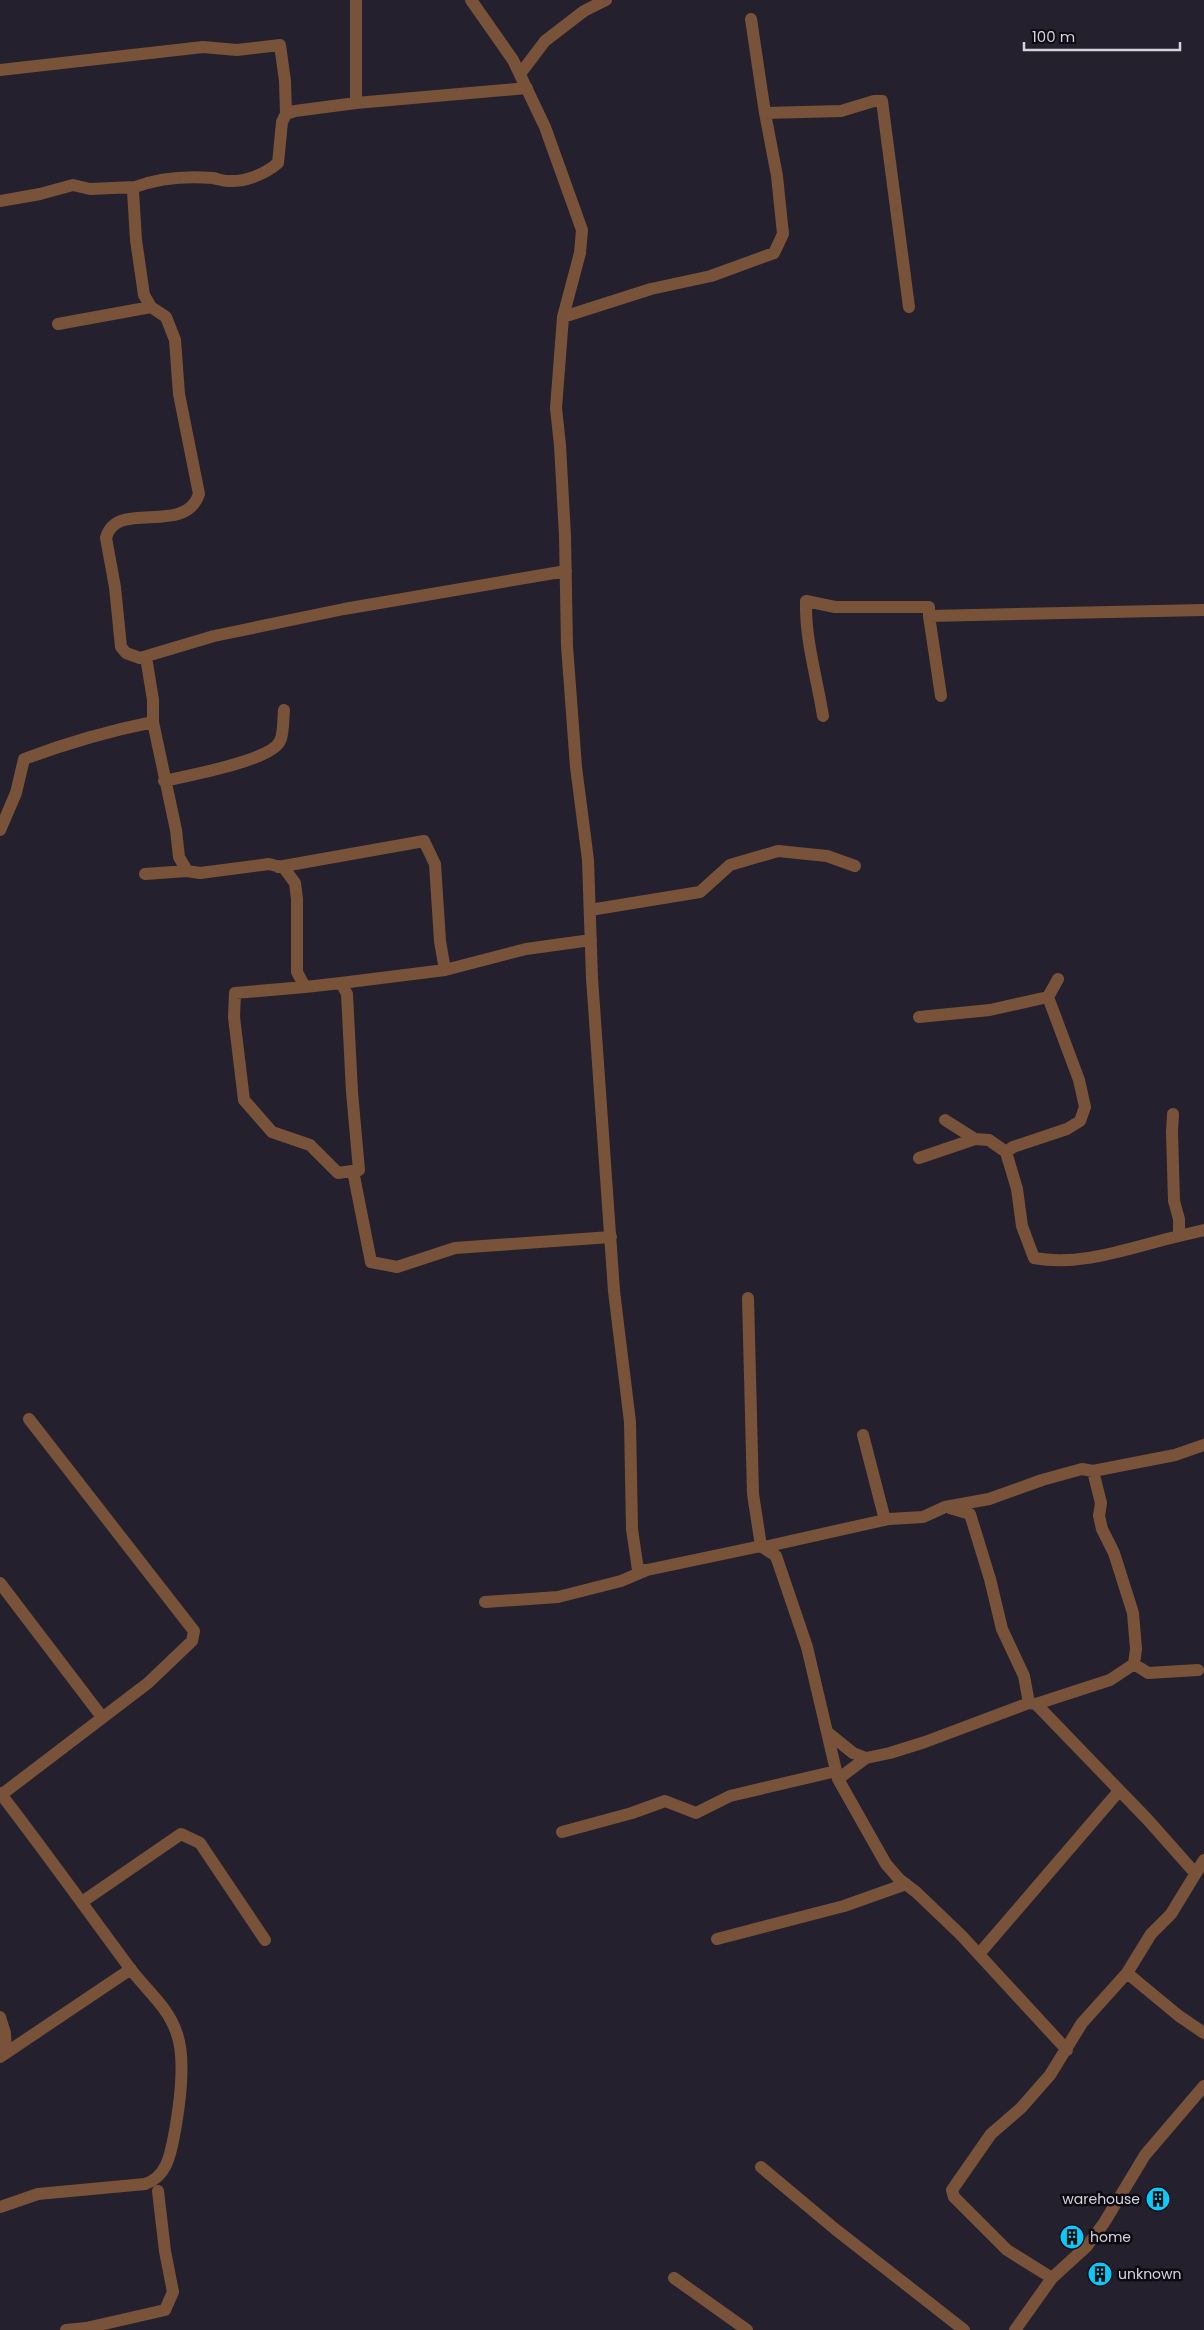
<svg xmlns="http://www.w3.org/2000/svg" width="1204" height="2330" viewBox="0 0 1204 2330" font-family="Poppins,sans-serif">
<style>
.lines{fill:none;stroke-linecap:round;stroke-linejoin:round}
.minor{stroke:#79523a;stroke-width:12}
.labels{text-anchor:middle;stroke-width:5;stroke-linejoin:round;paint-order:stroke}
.poi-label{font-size:14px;fill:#d5d3dc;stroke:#0d0b11;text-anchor:start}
</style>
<rect width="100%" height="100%" fill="#24202e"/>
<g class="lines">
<path class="minor" d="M356 0V103L527 88
M471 0 513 60 545 127 582 230 580 253 563 317 556 408 560 445 565 536 567 646 576 767 588 860 592 978 614 1291 630 1422 632 1529 638 1570H647L761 1546 776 1556 807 1647 838 1779 886 1864 899 1879 916 1892 961 1935 1067 2050
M751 19 765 113
M0 70 203 47 237 50 280 45 285 81 286 114
M520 74 545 41 584 11 606 0
M356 103 295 111 286 114 282 122 278 163C265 174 246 182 228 181 223 181 218 179 213 178 188 176 159 178 135 187L133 191 136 240 144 295 151 307 166 317 175 340 179 394 199 494C185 537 116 498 106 538L115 587 121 647 126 653 140 658 214 636 344 609 566 571
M0 201 40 194 73 185 90 189 135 187
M563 317 651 289 711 276 774 253 783 234 777 176 765 113 841 111 874 101H882L909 307
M58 324 151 307
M929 616 941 696
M823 716C817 678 805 640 806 601L835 607H929V616L1204 610
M153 722 176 830 179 857 187 871 200 873 269 864 284 868 295 883 297 899V972L305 987 341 983 347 994 352 1092 359 1170 338 1173 310 1145 272 1132 244 1100 234 1017 235 993 305 987
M164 781C186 776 271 761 280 741 284 733 283 719 284 710
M0 830 16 793 24 759C67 743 108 731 153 722V700L146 657
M278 867 424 841 435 864 440 941 445 970 341 983
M145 874 187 871
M590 910 700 892 730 865 778 851 827 856 855 866
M445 970 526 949 591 940
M1048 997 1079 1080 1085 1107 1080 1121 1067 1129 1013 1147 1006 1152 1017 1189 1022 1226 1034 1258C1082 1267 1132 1247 1179 1236
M919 1017 990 1010 1048 997 1058 979
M1173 1114 1172 1132 1174 1201 1179 1219V1236L1204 1230
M945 1120 975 1139
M919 1158 975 1139 989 1140 1006 1152
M353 1171 371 1262 397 1267 455 1248 611 1237
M748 1298 753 1494 761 1546
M863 1435 885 1520
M1093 1471 1101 1503 1099 1516 1102 1529 1114 1553 1133 1613 1136 1649 1134 1664 1148 1673 1198 1670
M950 1508 970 1514 990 1579 1002 1629 1024 1676 1029 1703
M764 1547 889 1519 923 1517 945 1507 989 1499 1042 1480 1082 1469 1093 1471 1175 1455 1204 1445
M0 1583 102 1717
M485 1602 558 1597 621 1581 647 1570
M1036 1704 1110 1680 1134 1664
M827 1732 853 1753 866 1758 890 1753 925 1742 1029 1703 1036 1704 1148 1820 1195 1873
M838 1779 866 1758
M0 1793C44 1850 86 1909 129 1967 145 1989 168 2006 177 2034 186 2060 179 2109 174 2136 170 2157 166 2177 145 2184L38 2194 0 2207
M1 1795 148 1683 192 1641 194 1631 29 1419
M562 1832 632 1813 665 1801 696 1813 730 1796 836 1771
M82 1902 181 1834 200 1843 265 1940
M717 1939 844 1906 906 1884
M979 1954 1119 1791
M1127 1973 1179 2016 1204 2033
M0 2017 5 2033 6 2053
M0 2057 131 1969
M761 2167 835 2229 964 2330
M674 2278 747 2330
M1052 2278 1007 2250 954 2197 952 2190 991 2134 1021 2108 1050 2075 1082 2023 1127 1973 1151 1934 1171 1914 1204 1860
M66 2330 86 2328 165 2310 173 2292 165 2251 158 2191
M1015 2330 1052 2278 1087 2246 1104 2223 1145 2155 1204 2086"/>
</g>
<defs>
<symbol id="building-disc" viewBox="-11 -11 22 22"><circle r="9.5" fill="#09cafa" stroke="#0d0b11"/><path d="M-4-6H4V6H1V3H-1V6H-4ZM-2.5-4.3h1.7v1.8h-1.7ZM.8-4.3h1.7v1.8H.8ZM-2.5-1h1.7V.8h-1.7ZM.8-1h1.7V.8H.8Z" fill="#111"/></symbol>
</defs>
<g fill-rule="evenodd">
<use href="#building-disc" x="1144" y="2185" width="28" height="28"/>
<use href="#building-disc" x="1058" y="2223" width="28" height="28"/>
<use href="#building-disc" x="1086" y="2260" width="28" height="28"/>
</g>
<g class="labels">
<g class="poi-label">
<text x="1140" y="2204" text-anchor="end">warehouse</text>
<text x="1090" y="2242">home</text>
<text x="1118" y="2279">unknown</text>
</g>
</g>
<path d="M1024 42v8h156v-8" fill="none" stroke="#d5d3dc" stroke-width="2.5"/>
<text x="1032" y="42" font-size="15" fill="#d5d3dc" stroke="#0d0b11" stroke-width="4" paint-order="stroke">100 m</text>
</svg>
